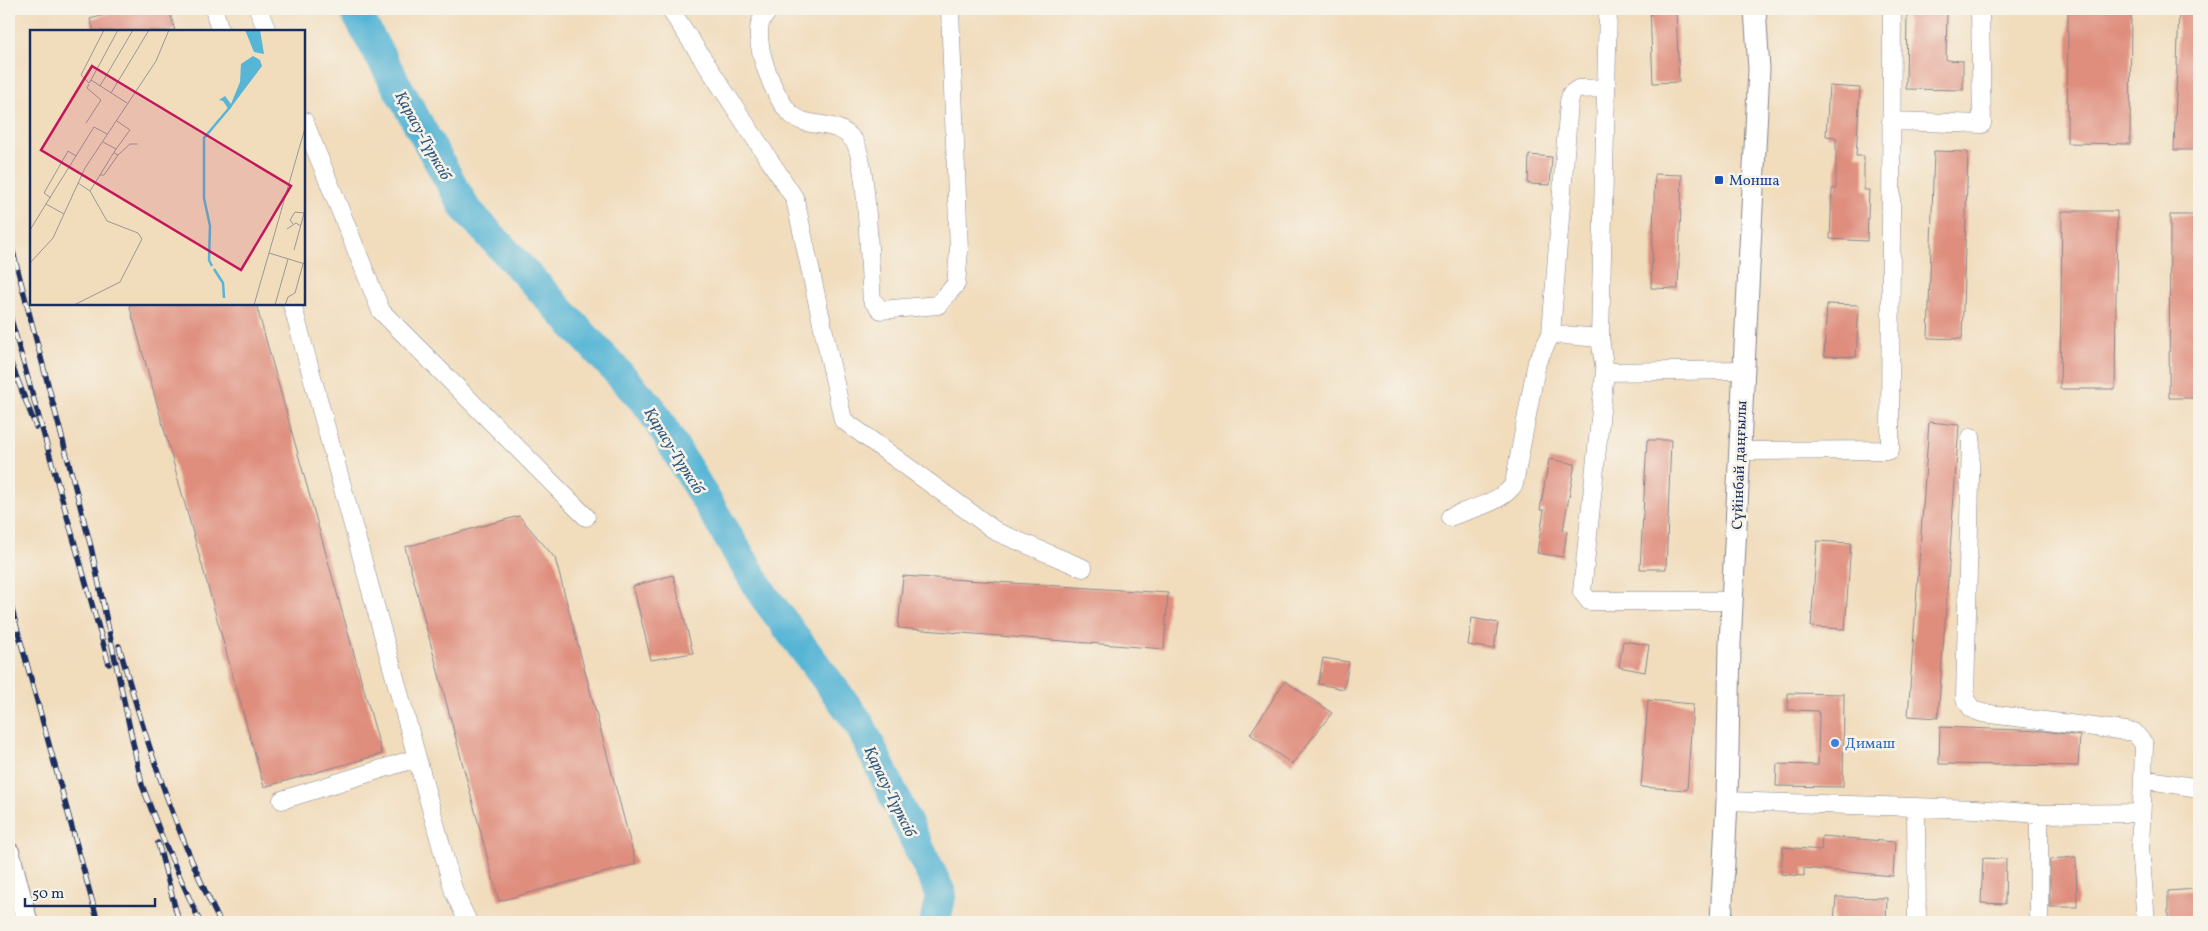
<svg xmlns="http://www.w3.org/2000/svg" width="2208" height="931" viewBox="0 0 2208 931" font-family="Vollkorn,serif">
<style>
.lines{fill:none;stroke-linecap:round;stroke-linejoin:round}
.river{stroke:#57b5d5;stroke-width:31}
.building{fill:#df8d7d}
.minor-casing{stroke:#86868d;stroke-width:19}
.major-casing{stroke:#86868d;stroke-width:23}
.minor{stroke:#fff;stroke-width:18}
.major{stroke:#fff;stroke-width:21}
.rail-casing{stroke:#1b2f5e;stroke-width:5.5}
.rail{stroke:#f7f3e8;stroke-width:4;stroke-dasharray:11;stroke-linecap:butt}
.transit-dot{fill:#1a4fb4;stroke:#f7f3e8;stroke-width:2}
.shop-dot{fill:#3f7fe0;stroke:#f7f3e8;stroke-width:2}
.labels{text-anchor:middle;stroke-width:5;stroke-linejoin:round;paint-order:stroke}
.transit-label{font-size:15px;fill:#164399;stroke:#f7f3e8;text-anchor:start}
.street-label{font-size:15px;fill:#1b2f5e;stroke:#f7f3e8}
.shop-label{font-size:15px;fill:#366cbe;stroke:#f7f3e8;text-anchor:start}
.water-label{font-size:16px;font-style:italic;fill:#2d5782;stroke:#f7f3e8}
.inset-river{fill:none;stroke:#57b5d5;stroke-width:2.5}
.inset-road{fill:none;stroke:#9b9796;stroke-width:1}
.view{fill:#c2185b;fill-opacity:0.15;stroke:#c2185b;stroke-width:2.5}
.inset-edge{fill:none;stroke:#1b2f5e;stroke-width:2.5}
</style>
<rect width="100%" height="100%" fill="#f7f3e8"/>
<filter id="ink" filterUnits="userSpaceOnUse"><feTurbulence type="fractalNoise" baseFrequency=".02" numOctaves="2"/><feDisplacementMap in="SourceGraphic" scale="10" xChannelSelector="R" yChannelSelector="G"/><feConvolveMatrix kernelMatrix="1 2 1 2 8 2 1 2 1" color-interpolation-filters="sRGB"/></filter>
<filter id="wash" filterUnits="userSpaceOnUse"><feTurbulence type="fractalNoise" baseFrequency=".0096" numOctaves="4" result="noise"/><feDisplacementMap in="SourceGraphic" scale="20" xChannelSelector="R" yChannelSelector="G"/><feGaussianBlur stdDeviation="1.12" result="paint"/><feColorMatrix in="noise" values="0 0 0 0 0 0 0 0 0 0 0 0 0 0 0 0 0 1.4 0 .05"/><feComposite in="paint" operator="in"/></filter>
<g filter="url(#wash)">
<rect width="100%" height="100%" fill="#f1dcbc"/>
<g class="lines">
<path class="river" d="M354 9 465 208 650 407 764 596 859 723 941 894 935 922"/>
</g>
<g id="blocks">
<path class="building" d="M126 9H169L175 31H94L90 19Z
M1650 9H1676L1679 82 1653 83Z
M1907 9H1947L1946 60 1963 61V90L1906 89Z
M2068 9H2131L2130 144 2067 143Z
M2179 9H2199V150H2174Z
M1829 86 1860 88 1856 156H1864V190H1869L1867 241 1830 239 1832 189H1836V137L1826 136Z
M1934 151 1968 152 1962 339 1928 338Z
M1529 155 1552 157 1550 185 1528 184Z
M1655 174 1682 175 1678 289 1651 288Z
M2062 211H2117L2115 389H2060Z
M2170 215H2199V398H2169Z
M129 304H256L382 754 264 787Z
M1827 304 1859 305 1856 357 1824 356Z
M1929 422 1959 425 1938 718 1908 716Z
M1647 440H1671L1666 569H1640Z
M1549 459 1575 464 1563 530 1567 531 1563 557 1537 553 1544 510H1540Z
M519 516 555 558 636 864 499 901 405 547Z
M1817 541 1851 543 1845 629 1811 627Z
M673 575 693 653 651 660 633 586Z
M903 576 1168 593 1164 649 898 628Z
M1472 618 1498 623 1494 649 1468 645Z
M1623 641 1649 645 1645 672 1619 667Z
M1323 658 1349 662 1344 689 1318 684Z
M1285 681 1332 713 1292 764 1250 734Z
M1788 693 1844 694 1843 787 1776 786 1777 764 1818 765 1819 711 1788 710Z
M1648 700 1693 704 1687 790 1641 787Z
M1940 727 2044 731 2080 736 2078 766 1939 764Z
M1822 836 1895 842 1893 876 1804 868V876L1781 874 1783 847 1821 850Z
M2076 857 2077 907H2050V859Z
M1983 858 2006 859 2005 904 1981 903Z
M2196 889 2197 922H2168V891Z
M1836 897 1887 898 1886 922H1834Z"/>
</g>
</g>
<g filter="url(#ink)">
<use href="#blocks" fill-opacity="0" stroke="#86868d" stroke-width="1"/>
<g class="lines">
<defs>
<path id="minor" d="M214 9 220 31
M258 9 267 31
M670 9 795 199 843 420 997 532 1083 568
M770 9C767 13 763 17 761 21 752 43 775 101 792 115 810 130 837 118 854 141 868 161 869 269 872 300L881 310 938 305 956 284 959 251 950 9
M1608 9 1600 338 1605 372 1742 370
M304 121 381 311 586 517
M1891 121 1982 124 1980 9
M292 304 454 892 468 922
M1551 334 1569 102 1571 94 1578 89 1606 88
M1605 372 1582 592 1589 601H1732
M1971 437 1965 699 1972 709 1982 713 2134 732 2144 744 2143 779
M1740 451 1890 450 1892 9
M1450 517C1470 509 1503 502 1514 484L1537 362 1551 334 1600 338
M282 800 417 758
M1727 801 1976 809 2039 814 2140 813
M1916 807 1917 922
M2039 922V814
M2146 922 2140 847 2143 779 2199 788"/>
<path id="major" d="M9 853 27 922
M1721 922 1727 801 1730 644 1759 69 1755 9"/>
</defs>
<use href="#minor" class="minor-casing"/>
<use href="#major" class="major-casing"/>
<use href="#minor" class="minor"/>
<use href="#major" class="major"/>
<defs>
<path id="rail" d="M9 237 91 547 142 785 162 837 200 922
M9 312 109 664
M9 358 36 427
M9 599 98 922
M119 646C146 741 176 834 220 922
M158 843 179 922"/>
</defs>
<use href="#rail" class="rail-casing"/>
<use href="#rail" class="rail"/>
</g>
</g>
<rect class="transit-dot" x="1714" y="175" width="10" height="10" rx="2.5"/>
<circle class="shop-dot" cx="1835" cy="743" r="5"/>
<g class="labels">
<g class="transit-label">
<text x="1729" y="185">Монша</text>
</g>
<g class="street-label">
<text transform="translate(1739 465) rotate(-88)" y="5">Сүйінбай даңғылы</text>
</g>
<g class="shop-label">
<text x="1845" y="748">Димаш</text>
</g>
<g class="water-label">
<text transform="translate(424 135) rotate(61)" y="6">Қарасу-Түрксіб</text>
<text transform="translate(675 450) rotate(58)" y="6">Қарасу-Түрксіб</text>
<text transform="translate(891 791) rotate(64)" y="6">Қарасу-Түрксіб</text>
</g>
</g>
<g transform="translate(30 30)">
<rect width="275" height="275" fill="#f1dcbc"/>
<path d="M215 0H230L234 24 224 22ZM223 26 230 30 232 36 199 80 193 71 189 70 195 66 201 74 210 52 211 34Z" fill="#57b5d5"/>
<path class="inset-river" d="M182 236 179 230 180 196 174 168V108L201 76M184 239 193 253 194 268"/>
<path class="inset-road" d="M74 0 51 45 59 53 61 50 97 73M61 50 88 0M70 56 103 0M81 63 119 0M56 93 71 70 57 58 59 54M86 119 100 100 87 91M84 123 88 125 100 114H108M70 145H74L88 125M60 161 86 119 73 112M21 168 14 163 38 121 46 126M16 174 64 97 77 104M263 194 260 190 265 182 274 183M257 199 266 193 271 196M0 200 16 174 34 184M264 220 275 180M239 223 275 234M0 233 23 208 55 138 126 31 139 0M44 275 90 252 112 209 108 203 77 191 60 161 48 153M224 275 275 98M245 275 258 229M255 275 258 267 265 263 273 234"/>
<path class="view" d="M62 36 261 156 211 240 11 120Z"/>
<rect width="275" height="275" class="inset-edge"/>
</g>
<rect width="2208" height="931" fill="none" stroke="#f7f3e8" stroke-width="30"/>
<path d="M25 898v8h130v-8" fill="none" stroke="#1b2f5e" stroke-width="2.5"/>
<text x="32" y="898" font-size="15" fill="#1b2f5e" stroke="#f7f3e8" stroke-width="4" paint-order="stroke">50 m</text>
</svg>
